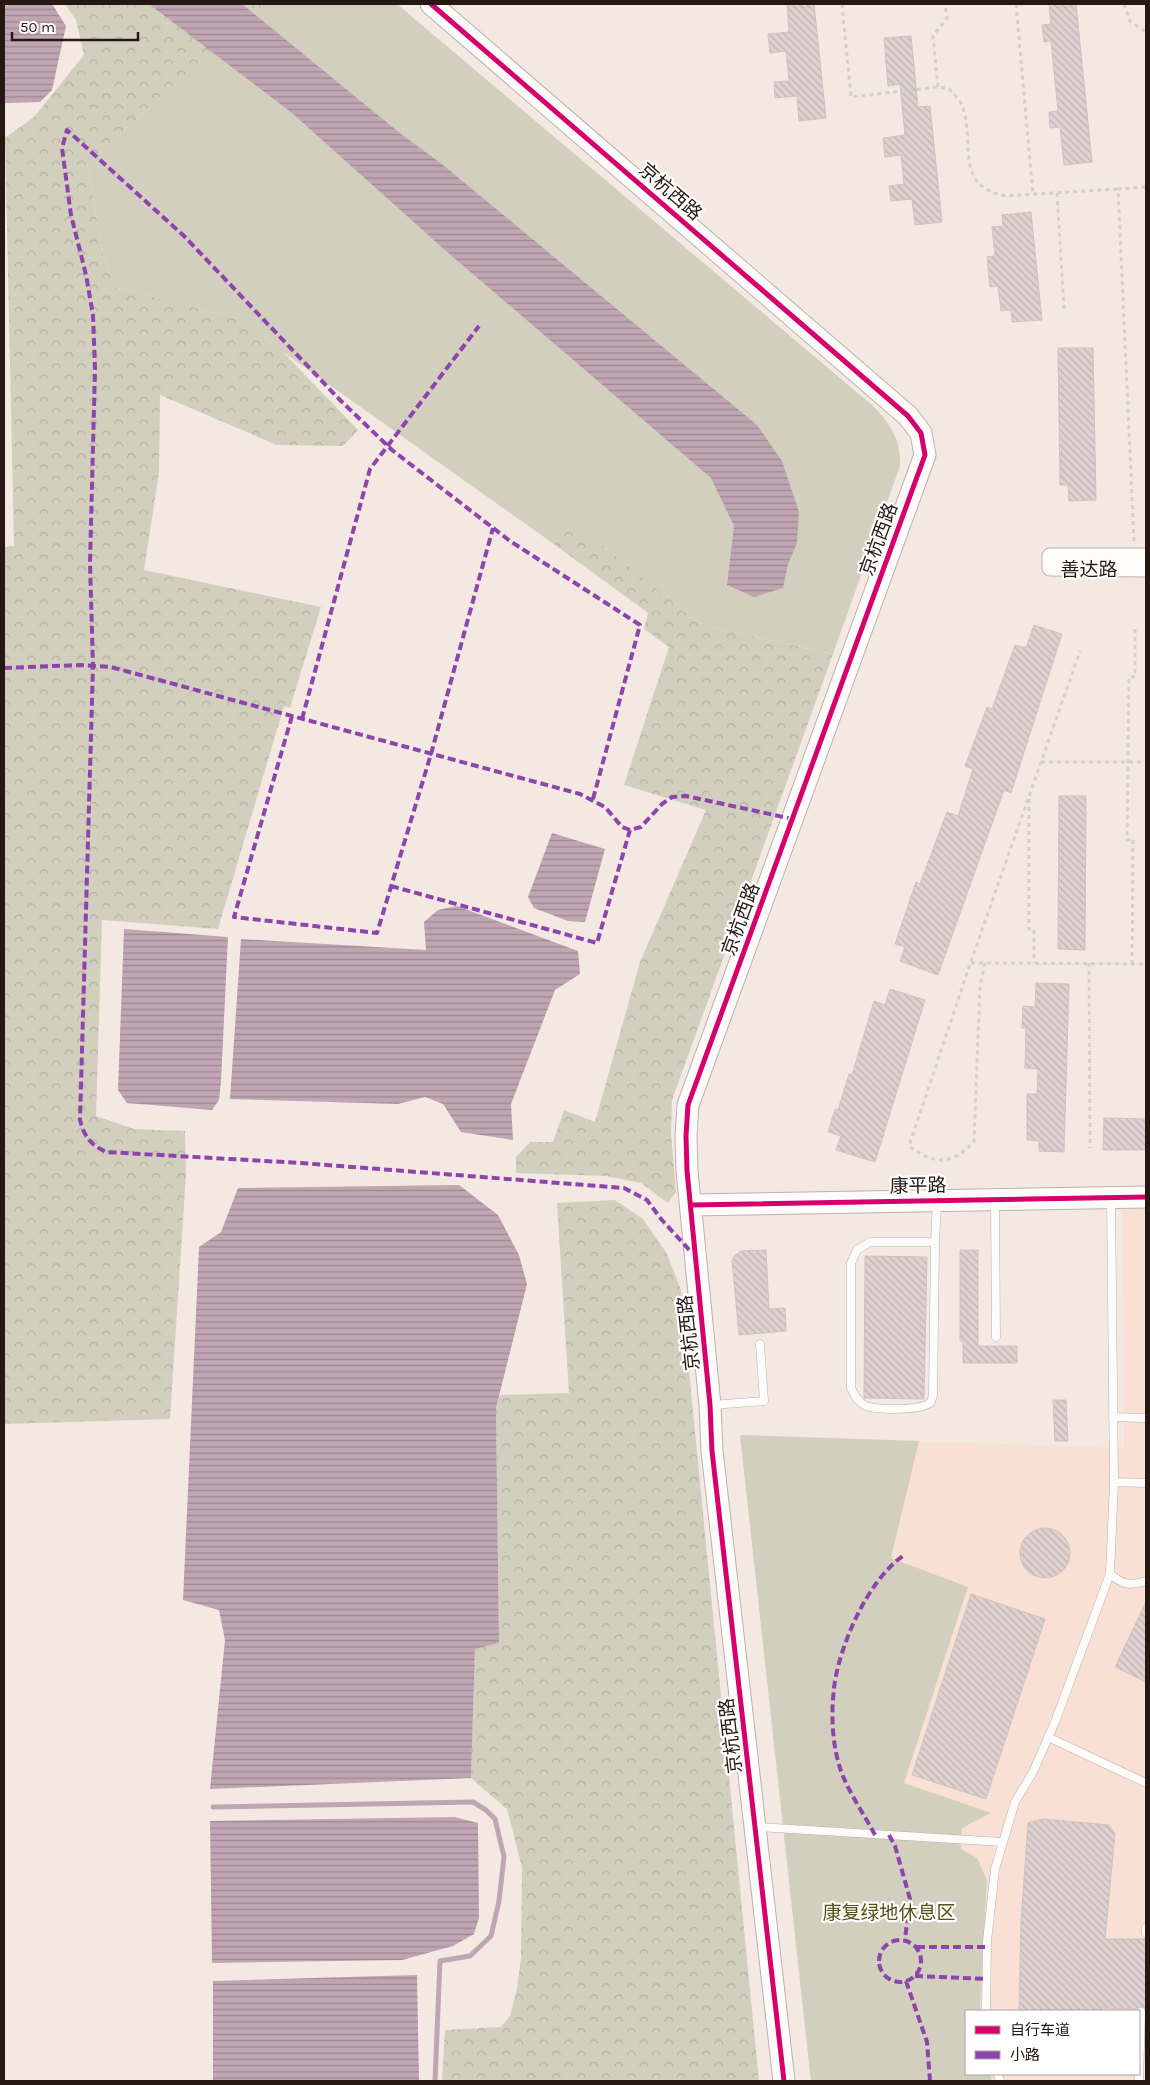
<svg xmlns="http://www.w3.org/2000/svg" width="1150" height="2085" viewBox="0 0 1150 2085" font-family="Karla,'Noto Sans SC',sans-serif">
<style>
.built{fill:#f8e0d4;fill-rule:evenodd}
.green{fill:#d2cfbf}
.forest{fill:url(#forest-crowns)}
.water{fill:url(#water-rules)}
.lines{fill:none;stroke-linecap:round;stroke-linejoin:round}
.stream{stroke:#c0a6b3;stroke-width:5}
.building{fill:url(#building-back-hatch);stroke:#cfc3c1}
.lane-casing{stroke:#bcb1ac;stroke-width:9}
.street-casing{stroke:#bcb1ac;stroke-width:17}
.secondary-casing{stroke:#bcb1ac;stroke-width:23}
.path{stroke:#d4cfce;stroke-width:3;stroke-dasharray:4 4;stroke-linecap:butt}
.lane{stroke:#fdfcfb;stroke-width:8}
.street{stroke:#fdfcfb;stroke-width:15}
.secondary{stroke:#fdfcfb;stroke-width:21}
.quiet{stroke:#8e44ad;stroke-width:4;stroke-dasharray:8 4;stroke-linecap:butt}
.cycleway-casing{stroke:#fff;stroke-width:8}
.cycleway{stroke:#d6006c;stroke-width:5}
.labels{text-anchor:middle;stroke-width:4.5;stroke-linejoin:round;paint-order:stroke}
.street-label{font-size:19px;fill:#251813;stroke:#fff}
.park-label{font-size:19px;fill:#505317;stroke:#fff}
</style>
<defs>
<pattern id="forest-crowns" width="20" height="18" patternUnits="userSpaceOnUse" patternTransform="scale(1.25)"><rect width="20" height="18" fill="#d2cfbf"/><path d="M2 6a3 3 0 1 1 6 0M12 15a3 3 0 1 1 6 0" fill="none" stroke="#b4b1a3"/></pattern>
<pattern id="water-rules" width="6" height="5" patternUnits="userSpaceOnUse" patternTransform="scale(1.25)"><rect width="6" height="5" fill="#c0a6b3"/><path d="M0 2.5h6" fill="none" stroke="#9c8690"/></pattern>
<pattern id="building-back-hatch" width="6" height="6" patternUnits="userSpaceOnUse" patternTransform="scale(1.25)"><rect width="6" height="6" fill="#ded1d0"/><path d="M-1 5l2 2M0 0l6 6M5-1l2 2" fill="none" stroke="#beb3b2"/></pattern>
</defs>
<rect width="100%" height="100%" fill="#f4e8e3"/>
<path class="built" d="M1123 1207H1146V2081H811L740 1435 1124 1448ZM966 2011H1139V2074H966Z"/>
<path class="green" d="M264 4H397L873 406C891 424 901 440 900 466L833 654 702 625 568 518 551 542 283 352 244 320 114 287 103 253 87 165 211 51 256 15Z
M740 1435 919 1441 891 1558 968 1587 904 1783 991 1813 962 1828 961 1849 977 1858 987 1880 980 2011H966V2074H990L992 2081H811Z"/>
<path class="forest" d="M65 4H264L256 15 211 51 87 165 103 253 114 287 244 320 283 352 358 430 343 446 277 445 160 395 159 473 144 570 321 607 290 708 284 706 218 929 102 920 96 1116 134 1129 185 1131 186 1174 170 1419 4 1424V547L14 546 5 138 34 117 84 55 76 20Z
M567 517 702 625 833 654 672 1100 671 1133 676 1192 668 1203 641 1183 606 1176 516 1173V1157L530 1142H553L564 1110 595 1122 640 962 706 810 624 785 669 647 644 629 648 613 551 542Z
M615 1200 643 1219 667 1254 681 1290 759 2081H442L445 2030 501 2027 510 2016 517 1989 521 1958 522 1867 507 1809 471 1778 475 1649 499 1643 496 1408 500 1395 569 1393 557 1203Z"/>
<path class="water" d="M4 4H52L66 26 52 90 40 102 4 103Z
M149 4H242L401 134 443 165 757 425 782 461 799 512 797 543 788 564 783 588 754 597 727 585 734 526 711 478 446 251 292 113Z
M552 833 605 849 585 922 568 921 534 908 528 897Z
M457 906 578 951 580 974 555 990 511 1104 513 1140 461 1132 443 1104 425 1097 398 1104 230 1099 241 939 426 950 424 922 438 910Z
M124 929 228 937 221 1082 219 1100 212 1110 127 1103 118 1090Z
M459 1185 498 1215 519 1255 527 1284 496 1408 499 1643 475 1649 471 1778 210 1789 225 1640 219 1610 183 1600 199 1247 221 1232 238 1188Z
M454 1817 478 1823 479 1918 474 1934 453 1946 402 1960 212 1963 210 1821Z
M417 1975 419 2081H213V1981Z"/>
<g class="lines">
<path class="stream" d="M213 1807 473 1802 486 1810 495 1819 504 1857 499 1901 491 1936 470 1956 440 1961 435 2081"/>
</g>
<path class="building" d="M814 4 826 118 799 121 797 96 775 98 774 82 789 81 786 51 770 53 768 34 789 32 787 5Z
M1049 4H1076L1092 162 1064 165 1060 127 1050 128 1049 112 1058 111 1051 41 1044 42 1042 25 1051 24Z
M911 36 918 107 930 106 942 222 915 225 912 199 891 201 889 186 904 184 901 155 885 157 883 138 905 135 900 84 888 86 884 38Z
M1031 212 1042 320 1012 322 1011 310 1001 311 998 286 990 287 987 257 995 256 992 227 1003 226 1002 215Z
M1058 348H1093L1096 500 1069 501 1068 485H1060Z
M1034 625 1062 634 1011 793 1004 790 938 975 900 961 905 947 895 944 916 882 920 884 947 812 958 816 973 769 965 766 987 707 992 709 1015 645 1026 648Z
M1059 796H1086L1085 950 1058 949Z
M1036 983 1069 984 1064 1152 1039 1151V1141L1027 1140V1094H1037L1038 1069 1025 1068 1026 1028H1022L1023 1006 1035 1007Z
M890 989 925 1000 875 1162 836 1150 841 1136 828 1132 835 1109 838 1110 849 1074 852 1075 874 1001 885 1005Z
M1104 1118 1146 1119V1150H1103Z
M766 1250 769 1309 785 1308 786 1331 739 1335 732 1261 734 1256 741 1251Z
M960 1250H978V1346H1017V1363H963V1341H960Z
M865 1256 927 1257 924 1399 864 1398Z
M1053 1400H1066L1068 1441H1055Z
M1020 1553a25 25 0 1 1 50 0a25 25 0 1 1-50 0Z
M971 1594 1045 1619 986 1799 912 1775Z
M1146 1602V1682L1115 1667Z
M1043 1819 1109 1825 1115 1834 1105 1939H1146V2009L1141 2006 1136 2009 1102 2008V2011H1019L1021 1922 1028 1823Z"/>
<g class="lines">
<defs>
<path id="lane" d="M1111 1199 1114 1482
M995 1201 996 1337
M935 1242 933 1395 931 1402C922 1411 878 1410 866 1406 858 1402 855 1396 851 1388V1263L857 1250 870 1242H935L937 1201
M712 1405 764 1401 760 1344
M1113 1417 1146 1418
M1110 1574C1123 1585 1130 1586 1146 1581
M1048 1737 1146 1783
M758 1827 1003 1842
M1146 1933V1928
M986 2011 987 1941 995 1869 1015 1802 1033 1772 1055 1722 1110 1574 1114 1482 1146 1483
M998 2074 1000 2081
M1139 2081 1141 2012"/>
<path id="street" d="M1146 556H1050V568L1146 569"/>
<path id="secondary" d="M431 4 908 416 921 433 925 455 688 1105 686 1136 687 1171 710 1405 712 1451 784 2081
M691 1205 1146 1197"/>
</defs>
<use href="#lane" class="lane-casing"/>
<use href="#street" class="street-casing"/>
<use href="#secondary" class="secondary-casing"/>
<path class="path" d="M842 4 851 97 938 87 949 89C955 95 962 102 964 111 974 149 955 187 1007 196L1118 189
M1016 4 1033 195
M1124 4 1130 21 1146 32
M938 87 933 36 947 18 945 4
M1057 193 1064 309
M1134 541 1118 189 1146 187
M1041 762H1146
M1029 799V929H1034V963
M971 963 1146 964
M985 963 980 986 974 1141C952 1166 935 1165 909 1146L968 970 1080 651
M1089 963 1090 1148
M1132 964 1133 839 1127 840 1129 677H1135V629"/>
<use href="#lane" class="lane"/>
<use href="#street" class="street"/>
<use href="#secondary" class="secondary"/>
<path class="quiet" d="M4 668 80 665 111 667 580 794 605 807 622 827 630 830 641 827 662 804 672 797 686 796 793 819
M292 716 234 917 377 933 431 754 493 528
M302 719 370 469 479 326
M593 799 640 625 510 541 392 450 340 400 184 236 67 130 62 148 71 215 86 275 93 315 95 369 90 563 93 666 80 1120C85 1138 90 1144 106 1152L301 1163 624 1188 647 1200 661 1219 694 1255
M391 886 597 943 630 830
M875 1835C864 1814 849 1793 841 1771 832 1745 831 1715 834 1688 839 1646 868 1580 903 1556
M889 1835 895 1846 910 1899 905 1939
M879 1961a21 21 0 1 1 42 0a21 21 0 1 1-42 0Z
M917 1947H987
M915 1976 986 1979
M906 1981 927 2042 930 2081"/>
<defs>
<path id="cycleway" d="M431 4 908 416 921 433 925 455 688 1105 686 1136 687 1171 710 1405 712 1451 784 2081
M691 1205 1146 1197"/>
</defs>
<use href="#cycleway" class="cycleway-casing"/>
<use href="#cycleway" class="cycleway"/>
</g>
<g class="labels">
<g class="street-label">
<text transform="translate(671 191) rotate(41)" y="7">京杭西路</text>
<text transform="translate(878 539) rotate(-70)" y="7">京杭西路</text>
<text x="1089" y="576">善达路</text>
<text transform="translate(740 919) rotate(-70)" y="7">京杭西路</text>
<text transform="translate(918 1185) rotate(-1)" y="7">康平路</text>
<text transform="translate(688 1333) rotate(-96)" y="7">京杭西路</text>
<text transform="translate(730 1736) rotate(-97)" y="7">京杭西路</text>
</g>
<g class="park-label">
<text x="889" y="1919">康复绿地休息区</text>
</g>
</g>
<rect width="1150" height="2085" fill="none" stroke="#251813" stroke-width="10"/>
<rect x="965" y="2010" width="175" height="65" fill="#ffffff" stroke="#a8a3a1"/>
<rect x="975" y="2026" width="25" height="8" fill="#d6006c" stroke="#a8a3a1"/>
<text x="1010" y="2035" font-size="15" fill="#251813">自行车道</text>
<rect x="975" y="2051" width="25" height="8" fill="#8e44ad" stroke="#a8a3a1"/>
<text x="1010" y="2060" font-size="15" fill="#251813">小路</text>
<path d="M12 32v8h126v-8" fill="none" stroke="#251813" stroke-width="2.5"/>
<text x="20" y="32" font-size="15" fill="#251813" stroke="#ffffff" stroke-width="4" paint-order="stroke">50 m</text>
</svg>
